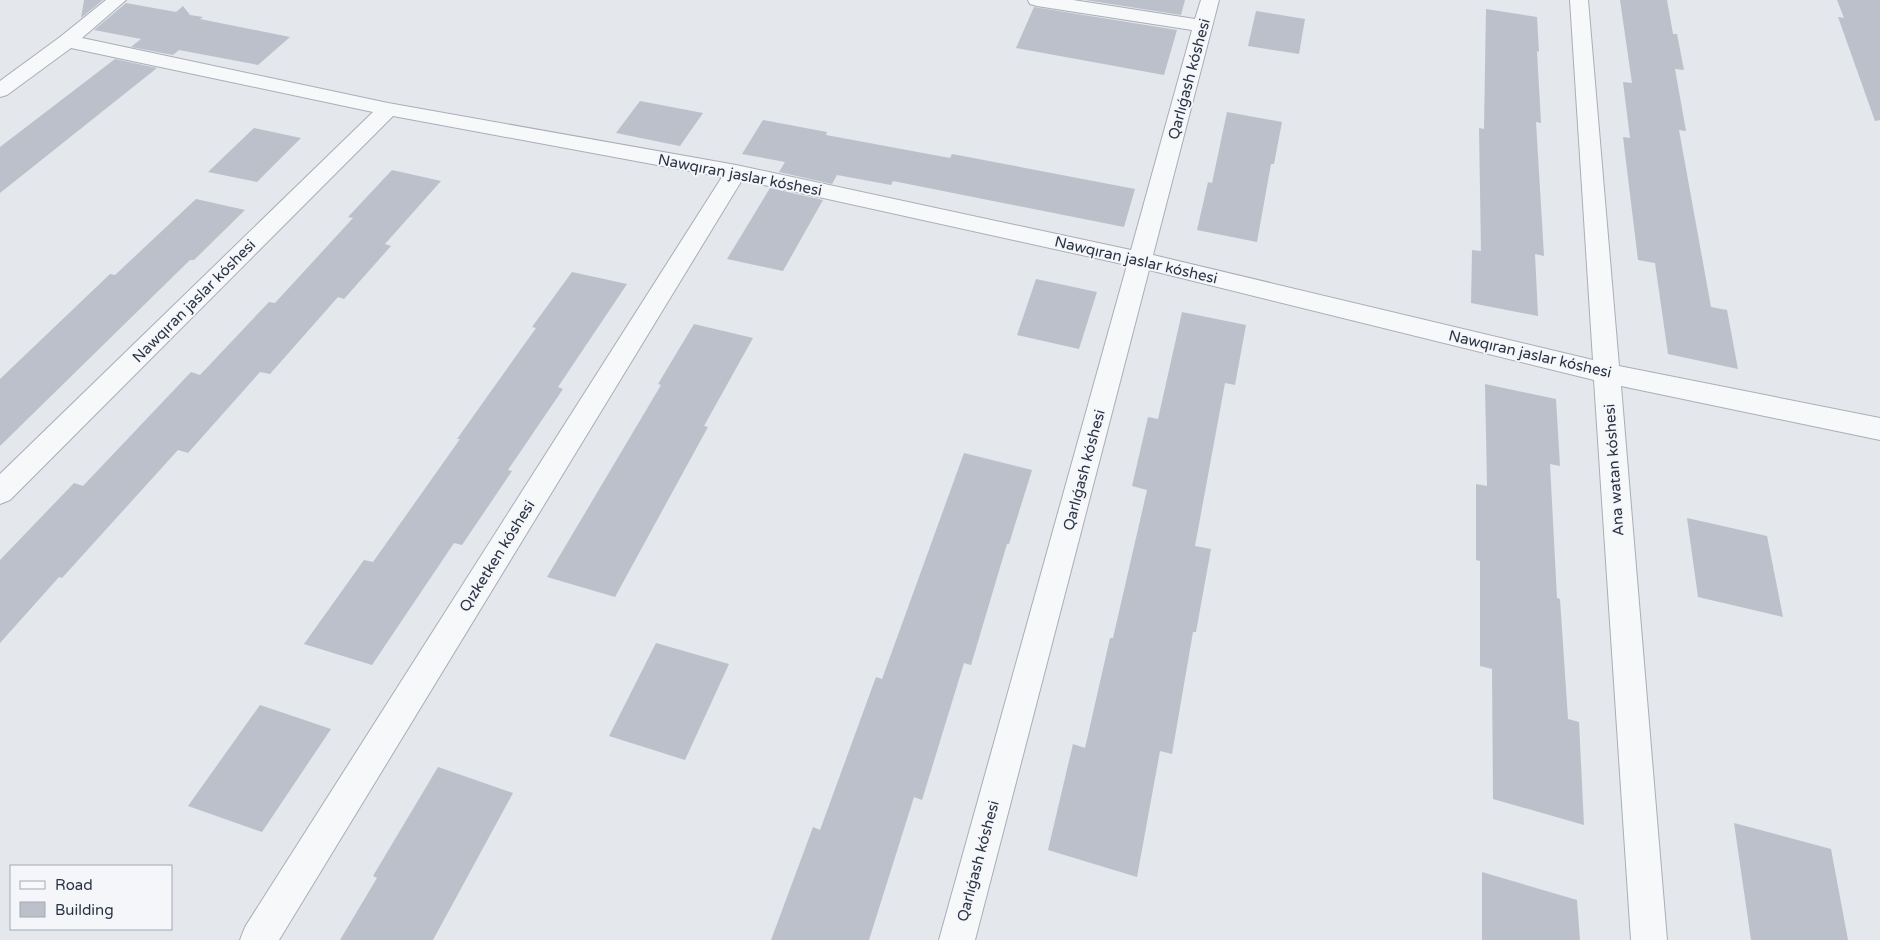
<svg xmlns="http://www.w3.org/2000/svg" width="1880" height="940" viewBox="0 0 1880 940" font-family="'Varela Round',sans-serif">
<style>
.building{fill:#bbc0ca}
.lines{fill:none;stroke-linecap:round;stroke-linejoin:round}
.street-casing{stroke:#a9aeb7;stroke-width:2}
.street{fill:#f7f8fa;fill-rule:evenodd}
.labels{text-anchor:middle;stroke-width:4;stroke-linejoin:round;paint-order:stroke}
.street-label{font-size:15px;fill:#2b3445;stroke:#f4f6f9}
</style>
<rect width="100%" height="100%" fill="#e4e7ec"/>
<path class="building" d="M84 0H103L81 18Z
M1085 0H1185L1181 15Z
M1620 0H1667L1673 34H1677L1684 70 1675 69 1686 131 1679 130 1711 307 1727 310 1738 369 1668 354 1655 263 1638 260 1623 137 1630 138 1623 82 1632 83Z
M1837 0H1880V120L1875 121 1838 17 1844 18Z
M126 3 176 12 183 6 190 15 203 17 200 19 290 37 258 65 179 50 173 55 131 47 141 39 94 30Z
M1034 7 1177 30 1164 75 1016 48Z
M1486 9 1537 17 1539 52 1537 51 1541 123 1536 122 1544 256 1535 254 1538 316 1471 303 1472 250 1481 251 1479 128 1484 129Z
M1256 11 1305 19 1299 54 1248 46Z
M115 59 157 68 0 193V147Z
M640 101 703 113 680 146 616 133Z
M1227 112 1282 122 1274 164H1271L1257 242 1197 230 1208 182 1212 183Z
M763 120 827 132 826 135 950 158 952 154 1135 189 1124 227 893 181 891 185 837 175 832 184 779 172 785 162 742 154Z
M254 128 301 138 257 182 208 172Z
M392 170 441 181 385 244 391 246 344 299 338 297 270 374 260 372 188 453 178 450 62 578 59 577 0 643V560L74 483 83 486 191 372 200 375 269 302 275 303 353 218 348 217Z
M770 188 823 200 783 271 727 259Z
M196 199 245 210 194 260H190L0 446V379L110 274 115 275Z
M572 272 627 284 558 387 563 389 508 470 512 471 462 545 454 543 372 665 304 644 364 560 373 562 460 439H457L536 328 532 327Z
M1036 279 1097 292 1079 349 1017 335Z
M1182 312 1246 325 1235 385 1225 383 1195 546 1211 549 1196 632H1193L1172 754 1160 751 1137 877 1048 850 1073 744 1085 748 1110 638H1113L1147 490 1132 486 1148 417 1158 419Z
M694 324 753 338 704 426 708 427 615 597 547 577 661 385 658 384Z
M1485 384 1556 399 1560 466 1550 464 1557 598 1560 599 1568 719 1579 722 1584 825 1493 799 1492 669 1480 666V561L1476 560V484L1487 486Z
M964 453 1032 470 1009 544H1007L971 665 964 663 922 800 914 797 869 940H771L813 827 820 830 876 677 882 679Z
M1687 518 1767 536 1783 617 1698 597Z
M656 643 729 664 685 760 609 736Z
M260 705 331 729 262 832 188 806Z
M438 767 513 793 433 940H340L377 878 373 876Z
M1734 823 1831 849 1848 940H1751Z
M1482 872 1577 900 1580 940H1482Z"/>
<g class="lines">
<defs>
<path id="street" d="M106 0H126L82 38 388 103 736 165 1131 250 1192 30 1037 6 1030 4 1028 0H1073L1195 19 1201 0H1219L1153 255 1593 360 1570 0H1588L1619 366 1880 418V440L1621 386 1667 940H1631L1594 380 1149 270 975 940H939L1127 265 742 180 279 940H240L245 927 722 177 393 116 10 500 0 504V474L373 112 71 48 7 95 0 97V81L60 37Z"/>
</defs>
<use href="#street" class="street-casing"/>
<use href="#street" class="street"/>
</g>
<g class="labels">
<g class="street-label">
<text transform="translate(1189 79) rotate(-75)" y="5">Qarlıǵash kóshesi</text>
<text transform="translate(740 175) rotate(11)" y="5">Nawqıran jaslar kóshesi</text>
<text transform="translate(1136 260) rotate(13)" y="5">Nawqıran jaslar kóshesi</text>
<text transform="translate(194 301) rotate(-45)" y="5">Nawqıran jaslar kóshesi</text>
<text transform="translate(1530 354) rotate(13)" y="5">Nawqıran jaslar kóshesi</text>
<text transform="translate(1084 470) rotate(-75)" y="5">Qarlıǵash kóshesi</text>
<text transform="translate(1614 470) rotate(-94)" y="5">Ana watan kóshesi</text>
<text transform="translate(497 556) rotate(-58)" y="5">Qızketken kóshesi</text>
<text transform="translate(978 861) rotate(-75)" y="5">Qarlıǵash kóshesi</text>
</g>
</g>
<rect x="10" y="865" width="162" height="65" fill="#f4f6f9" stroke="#a4a8b1"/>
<rect x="20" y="881" width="25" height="8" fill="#f7f8fa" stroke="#a4a8b1"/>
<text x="55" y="890" font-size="15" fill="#2b3445">Road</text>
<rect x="20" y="902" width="25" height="15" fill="#bbc0ca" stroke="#a4a8b1"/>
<text x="55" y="915" font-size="15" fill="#2b3445">Building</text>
</svg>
